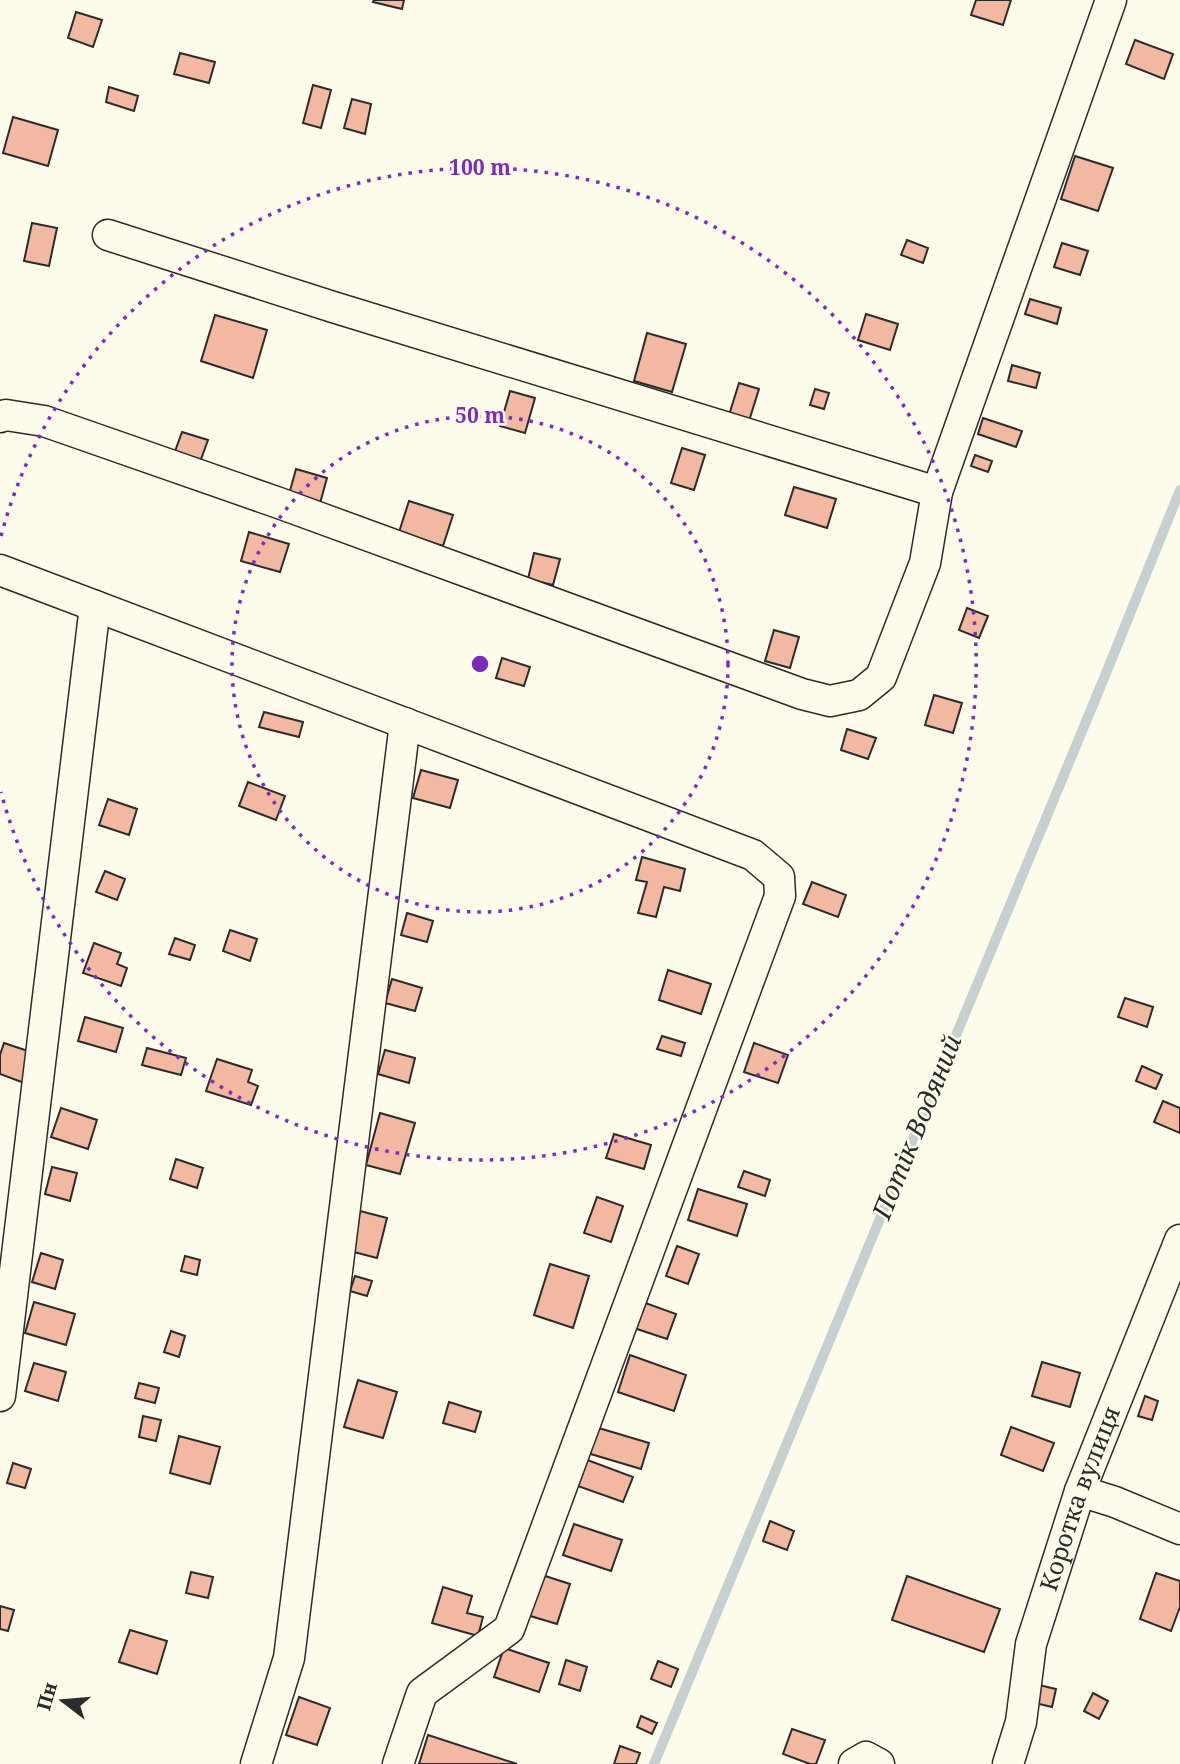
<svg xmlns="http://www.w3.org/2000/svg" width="1180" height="1764" viewBox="0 0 1180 1764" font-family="'Noto Serif',serif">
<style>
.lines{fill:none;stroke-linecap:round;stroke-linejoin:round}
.stream{stroke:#c7d0d0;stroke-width:10}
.building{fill:#f2b8a0;stroke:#2b2b2b;stroke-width:2}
.street-casing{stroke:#2b2b2b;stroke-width:33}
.street{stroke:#fdfbea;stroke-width:30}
.ring{fill:none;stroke:#7b2cbf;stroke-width:3.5;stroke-dasharray:3.5 7}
.labels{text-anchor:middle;stroke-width:5;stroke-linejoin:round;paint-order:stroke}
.street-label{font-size:24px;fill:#2b2b2b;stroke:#fdfbea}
.water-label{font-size:26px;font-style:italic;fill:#2b2b2b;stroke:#fdfbea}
.centre{fill:#7b2cbf;stroke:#fdfbea;stroke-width:3.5}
.ring-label{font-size:21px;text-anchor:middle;font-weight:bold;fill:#7b2cbf;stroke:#fdfbea;stroke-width:5;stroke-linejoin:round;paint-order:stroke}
</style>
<rect width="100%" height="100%" fill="#fdfbea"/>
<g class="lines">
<path class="stream" d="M654 1764 1102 683 1180 490"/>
</g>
<path class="building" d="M374 0H404L402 9 373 2Z
M976 0H1011L1003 25 971 15Z
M76 12 102 20 93 47 68 38Z
M1135 40 1173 54 1164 79 1126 64Z
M180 53 215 62 209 83 174 74Z
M313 85 331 90 321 128 303 123Z
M109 87 138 96 134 111 106 102Z
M352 99 371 104 365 134 344 128Z
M13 117 58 130 48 166 3 153Z
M1075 156 1113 168 1098 211 1061 199Z
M32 223 57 228 49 266 24 261Z
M907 240 928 248 923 263 901 255Z
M1062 243 1088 251 1080 275 1054 267Z
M1030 299 1061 308 1057 324 1025 314Z
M866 314 898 324 890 350 858 340Z
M215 315 267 330 253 378 201 361Z
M647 333 686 344 672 392 634 381Z
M1012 365 1040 373 1036 388 1008 381Z
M739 383 759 389 749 421 729 415Z
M815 389 829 393 824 409 810 405Z
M510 391 535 398 525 433 500 426Z
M983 418 1022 431 1016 447 978 434Z
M182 432 208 440 200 462 174 454Z
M682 448 705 455 694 490 671 483Z
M975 455 992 461 988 472 971 466Z
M296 469 327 478 319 507 288 498Z
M794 487 836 499 827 528 785 515Z
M409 501 453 515 443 546 399 532Z
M249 532 289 544 280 572 241 561Z
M534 553 560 559 553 585 528 579Z
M967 608 988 616 979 638 959 630Z
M774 630 799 637 790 668 765 661Z
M502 658 530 667 524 686 496 678Z
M934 695 962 703 953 733 925 725Z
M264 712 303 722 299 737 259 727Z
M847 729 876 738 868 759 841 750Z
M421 770 458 780 450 808 413 798Z
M248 782 285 796 276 820 239 806Z
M108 799 137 809 129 835 99 825Z
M642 857 685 869 680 891 664 887 656 917 638 913 647 882 636 880Z
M105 871 125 879 117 900 96 892Z
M812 882 846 895 838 917 803 904Z
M407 913 433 921 427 942 401 935Z
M230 930 257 939 250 961 223 951Z
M175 938 195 945 190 960 169 954Z
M94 943 121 953 117 964 127 968 121 986 83 973Z
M668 970 711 984 701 1014 659 1000Z
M392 979 422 988 415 1011 385 1003Z
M1125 998 1153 1007 1147 1027 1118 1017Z
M85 1017 123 1028 116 1052 78 1041Z
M662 1036 685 1043 681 1056 657 1049Z
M4 1043 28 1051 27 1084 0 1074V1055Z
M754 1043 788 1055 778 1083 744 1072Z
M147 1048 186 1058 181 1075 142 1065Z
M385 1050 415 1058 409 1083 378 1074Z
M217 1059 252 1070 248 1082 258 1086 251 1105 206 1091Z
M1142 1066 1162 1075 1156 1089 1136 1081Z
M1163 1101 1180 1108V1133L1154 1122Z
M61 1108 97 1120 88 1149 51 1137Z
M380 1113 415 1123 400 1174 366 1165Z
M614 1134 651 1145 644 1169 606 1158Z
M176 1159 203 1168 197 1188 170 1179Z
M52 1167 77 1173 70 1201 45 1194Z
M744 1171 770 1180 765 1196 738 1187Z
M698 1189 747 1204 737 1236 688 1220Z
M597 1197 623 1206 611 1242 584 1233Z
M360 1211 387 1218 377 1258 350 1251Z
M677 1246 699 1254 688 1284 666 1276Z
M41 1253 63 1260 55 1289 32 1282Z
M185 1256 200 1260 197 1275 181 1271Z
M550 1264 589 1276 573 1328 534 1315Z
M355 1276 372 1281 367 1296 350 1291Z
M640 1301 676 1314 667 1339 631 1327Z
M34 1302 75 1314 66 1345 25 1333Z
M171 1331 185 1336 179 1357 164 1352Z
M630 1355 686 1375 674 1411 618 1392Z
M1042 1362 1080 1373 1070 1407 1032 1396Z
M34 1363 66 1372 58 1401 25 1391Z
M358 1380 397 1392 383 1438 344 1427Z
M139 1383 159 1388 155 1403 135 1398Z
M1145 1396 1158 1401 1152 1420 1138 1416Z
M449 1402 481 1412 475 1432 443 1423Z
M143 1416 161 1420 156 1441 139 1437Z
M592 1426 649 1443 641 1469 584 1452Z
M1011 1427 1054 1443 1043 1471 1001 1455Z
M179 1436 220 1447 210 1484 170 1473Z
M582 1458 633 1477 623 1502 572 1484Z
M13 1463 31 1469 25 1488 7 1483Z
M770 1521 794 1531 787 1550 763 1541Z
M574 1524 622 1540 611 1571 563 1555Z
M191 1572 213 1577 208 1598 186 1593Z
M1156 1573 1180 1581V1607L1171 1631 1140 1619Z
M539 1574 570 1584 557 1624 527 1615Z
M907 1576 1000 1609 984 1652 892 1620Z
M443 1587 472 1596 467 1613 483 1617 478 1636 432 1623Z
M0 1606 14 1610 8 1631 0 1629Z
M130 1630 167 1641 157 1674 119 1662Z
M504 1648 549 1663 539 1692 494 1677Z
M566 1660 587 1667 580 1691 559 1684Z
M658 1661 678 1669 671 1687 651 1679Z
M1039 1685 1056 1689 1052 1707 1035 1703Z
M1093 1693 1108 1701 1099 1719 1084 1711Z
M299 1697 330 1708 317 1745 286 1735Z
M641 1716 657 1723 652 1734 637 1727Z
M792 1729 825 1740 816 1764H810L783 1754Z
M428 1735 517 1764H419Z
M620 1746 640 1753 636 1764H614Z"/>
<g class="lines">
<defs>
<g id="street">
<path d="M108 235 333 307 937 492"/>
<path d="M0 417 6 415 44 421 279 503 802 694 830 701 859 695 881 677 925 563 937 492 1111 0"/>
<path d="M0 570 753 855 779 877 780 896 509 1629 422 1693 398 1764"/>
<path d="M0 1396 95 606"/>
<path d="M1080 1491 1115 1502 1180 1529"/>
<path d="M256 1764 289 1658 405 723"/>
<path d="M854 1764 866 1757 879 1764"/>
<path id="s1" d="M1008 1764 1021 1722 1031 1644 1080 1491 1180 1240"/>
</g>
</defs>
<use href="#street" class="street-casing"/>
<use href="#street" class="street"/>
</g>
<g class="ring">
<circle cx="480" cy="664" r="248"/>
<path d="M1 536A496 496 0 1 1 1 792"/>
</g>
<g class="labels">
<g class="street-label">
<text dy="8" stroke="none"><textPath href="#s1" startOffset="276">Коротка вулиця</textPath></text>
</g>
<g class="water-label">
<text transform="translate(917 1127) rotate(-68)" y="9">Потік Водяний</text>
</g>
</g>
<circle cx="480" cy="664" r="10" class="centre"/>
<g class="ring-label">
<text x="480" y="175">100 m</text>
<text x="480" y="423">50 m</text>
</g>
<g transform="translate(63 1701) rotate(286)" stroke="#fdfbea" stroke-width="5" paint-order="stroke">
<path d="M0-5L12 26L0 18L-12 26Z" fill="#2b2b2b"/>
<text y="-10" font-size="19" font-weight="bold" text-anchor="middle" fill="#2b2b2b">Пн</text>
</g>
</svg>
